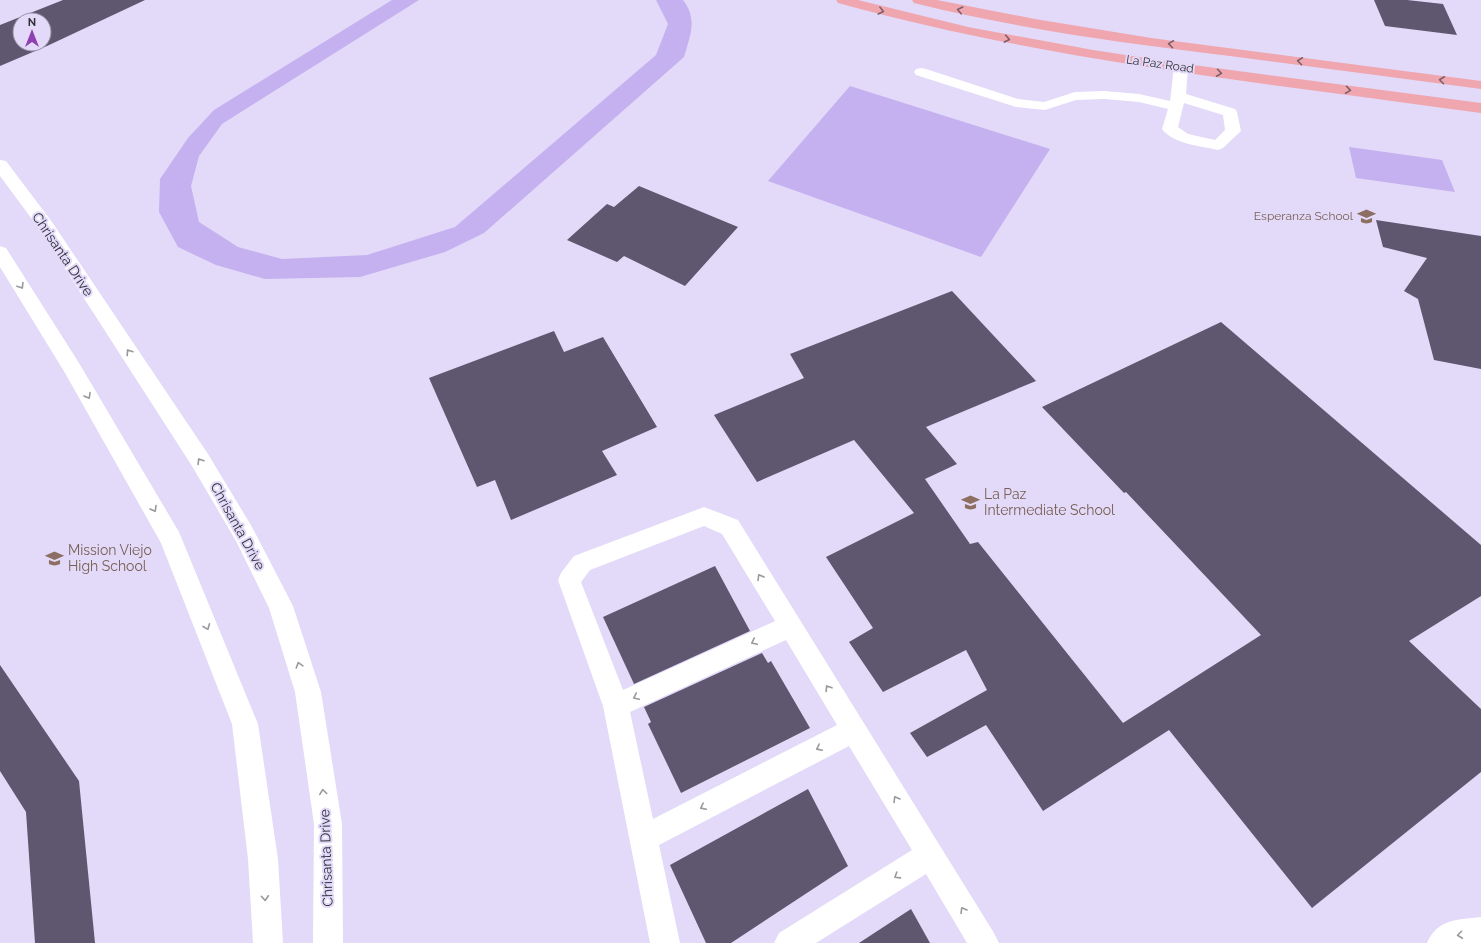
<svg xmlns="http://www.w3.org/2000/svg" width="1481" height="943" viewBox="0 0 1481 943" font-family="Raleway,sans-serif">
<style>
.green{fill:#c5b0f0}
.building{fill:#5f566f;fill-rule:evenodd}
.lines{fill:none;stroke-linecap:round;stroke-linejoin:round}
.service{fill:#fff;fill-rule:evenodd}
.tertiary{fill:#fff;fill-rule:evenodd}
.primary{fill:#efa6af;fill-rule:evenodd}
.oneway{stroke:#7e5f69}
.oneway2{stroke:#99989d}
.labels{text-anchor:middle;stroke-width:4;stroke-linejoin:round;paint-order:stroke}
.far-street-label{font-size:12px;fill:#33303b;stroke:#e2daf8}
.far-education-label{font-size:12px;fill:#785e54;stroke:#e2daf8;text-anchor:end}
.street-label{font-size:14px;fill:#33303b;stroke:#e2daf8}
.education-label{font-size:14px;fill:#785e54;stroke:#e2daf8;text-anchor:start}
</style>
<rect width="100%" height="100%" fill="#e2daf8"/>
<path class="green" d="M392 0H419L222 124 199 156 191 186 199 222 238 247 282 259 367 255 455 227 656 55 668 24 656 0H683C698 19 690 36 684 57L484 233 445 252 360 277 265 279 216 265 178 247 159 212 160 179 188 138 214 110Z
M850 86 1050 149 981 257 768 181Z
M1349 147 1442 160 1455 192 1356 178Z"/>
<path class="building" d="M63 0H145L47 46 0 66V25ZM20 20H44V44H20Z
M1374 0H1407L1443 4 1457 35 1385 26Z
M639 186 738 227 685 286 624 256 617 262 567 240 607 204 614 207Z
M1376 220 1481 236V369L1434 360 1418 299 1404 291 1427 258 1383 247Z
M952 291 1036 381 926 427 957 464 925 479 970 544 978 542 1123 723 1261 635 1126 492 1124 493 1042 407 1221 322 1481 545V596L1409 641 1481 709V772L1312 908 1169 730 1043 811 986 725 927 757 910 733 987 690 966 650 883 692 849 642 873 628 826 557 914 513 854 440 757 482 714 415 804 378 790 354Z
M554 331 564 352 603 337 657 427 602 451 617 475 511 520 495 480 477 487 429 378Z
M715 566 750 631 634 684 603 617Z
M762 653 768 663 771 661 810 728 681 793 648 724 651 722 644 707Z
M0 665 79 781 95 943H35L26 812 0 771Z
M808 789 848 866 731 943H706L670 865Z
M911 909 930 943H859Z"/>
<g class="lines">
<path class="service" d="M1181 63 1186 64 1188 67 1186 94 1235 109 1237 112 1241 131 1223 148 1218 150C1201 146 1173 144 1162 129L1168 109 1139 102 1104 99 1076 100 1045 110 1016 107 916 75 914 72 916 69 921 68 926 69 1018 99 1044 102 1075 92 1104 91 1139 94 1170 101 1174 67 1176 64ZM1184 103 1223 115 1225 130 1215 140 1188 134 1178 127Z
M704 507 738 520 994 933 999 943H967L926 874 816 943H774L779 933 912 850 849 746 659 845 680 943H650L603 706 558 580 561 573 574 556ZM704 526 722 534 775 621 623 690 581 582 590 570ZM786 640 837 725 653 819 630 712Z
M1481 917V943H1427C1438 918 1458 920 1481 917Z"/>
<path class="tertiary" d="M0 160 6 161 52 222 208 454 252 527 293 606 321 692 342 824 343 943H313L314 824 295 692 269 608 236 541 192 466 40 230 0 176Z
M0 246 6 248 79 363 179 532 258 724 278 859 283 943H253L248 859 232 724 161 543 65 373 0 267Z"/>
<path class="primary" d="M836 0H858L968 27 1093 50 1178 63 1481 103V113C1266 83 1048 61 838 3Z
M912 0H937L1035 19 1151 38 1481 81V89C1397 78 1313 67 1230 56 1124 43 1018 29 914 3Z"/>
</g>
<defs><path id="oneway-chevron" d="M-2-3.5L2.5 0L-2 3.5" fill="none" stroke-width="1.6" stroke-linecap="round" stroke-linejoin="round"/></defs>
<g class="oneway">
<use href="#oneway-chevron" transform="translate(960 10) rotate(-167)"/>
<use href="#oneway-chevron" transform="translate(881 11) rotate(14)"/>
<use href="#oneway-chevron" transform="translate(1007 39) rotate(11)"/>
<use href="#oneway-chevron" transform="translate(1171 44) rotate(-172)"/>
<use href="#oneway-chevron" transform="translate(1300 61) rotate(-173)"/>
<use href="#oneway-chevron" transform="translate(1219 73) rotate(8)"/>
<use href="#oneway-chevron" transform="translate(1442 80) rotate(-173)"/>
<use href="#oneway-chevron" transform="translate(1348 90) rotate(8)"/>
</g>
<g class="oneway2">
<use href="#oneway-chevron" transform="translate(21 286) rotate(58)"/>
<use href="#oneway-chevron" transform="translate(129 352) rotate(-123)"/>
<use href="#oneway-chevron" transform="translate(88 396) rotate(60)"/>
<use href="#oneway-chevron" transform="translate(200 461) rotate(-122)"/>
<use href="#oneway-chevron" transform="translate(154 509) rotate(60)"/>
<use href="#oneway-chevron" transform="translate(760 577) rotate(-121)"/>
<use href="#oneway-chevron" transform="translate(207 627) rotate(68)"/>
<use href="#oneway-chevron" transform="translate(754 642) rotate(155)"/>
<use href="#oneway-chevron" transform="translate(299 665) rotate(-107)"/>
<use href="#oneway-chevron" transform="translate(828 688) rotate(-122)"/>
<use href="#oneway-chevron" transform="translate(636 697) rotate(155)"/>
<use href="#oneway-chevron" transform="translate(819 748) rotate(153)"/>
<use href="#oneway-chevron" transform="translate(323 792) rotate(-98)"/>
<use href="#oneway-chevron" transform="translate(896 799) rotate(-121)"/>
<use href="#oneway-chevron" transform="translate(703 807) rotate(153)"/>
<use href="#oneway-chevron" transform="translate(897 876) rotate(148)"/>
<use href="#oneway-chevron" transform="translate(265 898) rotate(86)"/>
<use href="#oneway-chevron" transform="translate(963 910) rotate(-121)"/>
<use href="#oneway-chevron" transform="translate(1460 935) rotate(173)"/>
</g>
<defs>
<symbol id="school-bare" viewBox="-9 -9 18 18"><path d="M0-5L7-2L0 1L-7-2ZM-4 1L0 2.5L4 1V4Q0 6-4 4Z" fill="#8d6e63" stroke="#e2daf8" stroke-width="2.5" paint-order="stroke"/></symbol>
</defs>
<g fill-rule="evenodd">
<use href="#school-bare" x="1354" y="204" width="25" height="25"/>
<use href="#school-bare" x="958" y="490" width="25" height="25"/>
<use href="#school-bare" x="42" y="546" width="25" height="25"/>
</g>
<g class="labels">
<g class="far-street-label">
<text transform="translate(1160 64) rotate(8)" y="4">La Paz Road</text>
</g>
<g class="far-education-label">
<text x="1353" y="220">Esperanza School</text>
</g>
<g class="street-label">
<text transform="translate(63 254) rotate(56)" y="5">Chrisanta Drive</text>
<text transform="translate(238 526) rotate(61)" y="5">Chrisanta Drive</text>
<text transform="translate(326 858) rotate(-92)" y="5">Chrisanta Drive</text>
</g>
<g class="education-label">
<text x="984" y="499">La Paz<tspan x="984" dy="16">Intermediate School</tspan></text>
<text x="68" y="555">Mission Viejo<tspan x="68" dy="16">High School</tspan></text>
</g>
</g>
<g transform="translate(32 32)"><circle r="19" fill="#e2daf8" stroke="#9c96ac"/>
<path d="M0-3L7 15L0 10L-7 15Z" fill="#8f40b1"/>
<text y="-6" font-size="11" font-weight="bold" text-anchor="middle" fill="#33303b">N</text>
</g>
</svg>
